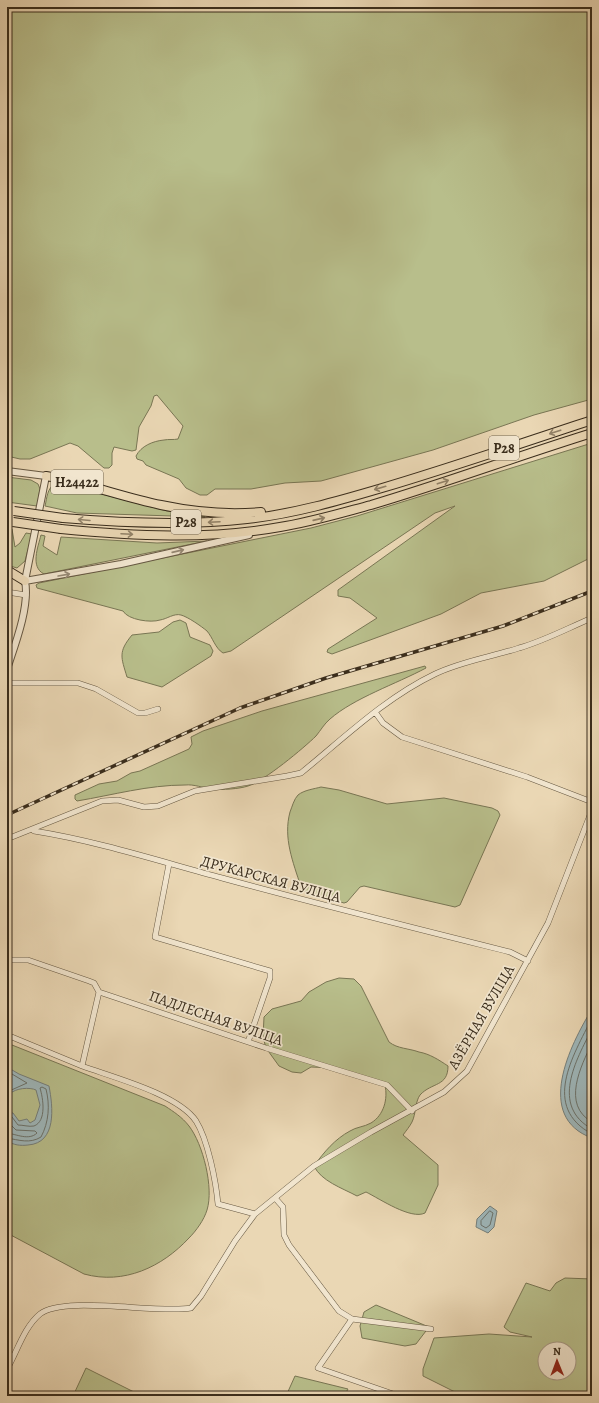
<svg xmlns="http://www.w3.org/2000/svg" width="599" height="1403" viewBox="0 0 599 1403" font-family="Alegreya,serif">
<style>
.green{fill:#b8be8b;stroke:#797654;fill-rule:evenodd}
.water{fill:#9eb6b9;stroke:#767f7a}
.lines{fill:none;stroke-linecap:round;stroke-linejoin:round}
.shore{stroke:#6c726a;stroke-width:1}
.minor-casing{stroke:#665842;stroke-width:6}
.tertiary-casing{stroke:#665842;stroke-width:8}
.trunk-casing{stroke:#3a2d1c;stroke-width:10}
.minor{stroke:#f1e5ce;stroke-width:5}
.tertiary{stroke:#f1e5ce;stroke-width:6}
.trunk{stroke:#ead7b4;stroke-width:8}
.rail-casing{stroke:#3a2d1c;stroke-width:3.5}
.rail{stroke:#f1e5ce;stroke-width:2;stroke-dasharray:6;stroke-linecap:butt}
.trunk-bridge-casing{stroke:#3a2d1c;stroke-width:10;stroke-linecap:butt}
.trunk-bridge{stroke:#ead7b4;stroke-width:8}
.oneway{stroke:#928268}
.oneway2{stroke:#968975}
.labels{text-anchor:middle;stroke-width:3.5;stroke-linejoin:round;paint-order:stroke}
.shield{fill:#f1e5ce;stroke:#716451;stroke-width:1}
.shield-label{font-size:14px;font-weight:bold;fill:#3a2d1c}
.street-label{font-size:15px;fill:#3a2d1c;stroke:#f1e5ce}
</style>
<rect width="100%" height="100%" fill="#ead7b4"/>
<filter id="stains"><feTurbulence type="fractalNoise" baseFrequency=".005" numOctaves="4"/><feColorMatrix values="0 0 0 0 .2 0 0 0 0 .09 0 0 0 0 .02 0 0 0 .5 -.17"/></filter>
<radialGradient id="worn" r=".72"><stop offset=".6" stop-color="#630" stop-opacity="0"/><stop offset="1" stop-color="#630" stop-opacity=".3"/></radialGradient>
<path class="green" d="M7 7H592V399L534 415 433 450 321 481 285 483 251 489H215L207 495H200L186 488 179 479 146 465 143 461 137 459 136 456C141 446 153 441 164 440 169 439 173 440 178 439L183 426 157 395 154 396 151 406 139 427 136 450 132 451 114 447 112 453V465L109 468H104L78 446 70 443 30 459H20L7 456Z
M592 443V557L544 581 481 593 441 614 332 654 327 652 328 649 377 618 350 598 338 596V590L455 506 435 513 231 651 223 653C215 648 213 638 207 631 201 626 188 617 181 615 174 613 167 619 160 620 151 623 128 620 123 611L37 588 36 585 39 583 311 528 357 516Z
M7 477 31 480 38 484 40 489 37 506 7 502Z
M55 484H63L167 511 205 517 77 513 45 506C47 498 47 488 55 484Z
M7 528 12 529 15 547 20 543 26 533 32 534 25 561 17 568 7 565Z
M41 535 45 536 43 546 57 555 61 537 157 543 207 541 44 574C30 567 38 547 41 535Z
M180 620 186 623 190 637 210 645 213 651 211 656 162 687 127 677C121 657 118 652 132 635L159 632 173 622Z
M425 666 426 668C396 684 354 698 330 719 324 724 321 730 316 736 305 747 263 782 248 786 239 789 222 790 212 789 203 788 194 784 185 785 148 785 113 795 77 801L75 799V795L99 784 117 781 131 773 140 771 189 749 192 744 191 737 203 731 262 711Z
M321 787 339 790 387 804 444 798 492 808 498 811 500 815 460 905 455 907 364 886 360 887 347 902 344 903 304 891 301 887C293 862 283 838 290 812 292 807 294 799 298 795 304 790 314 789 321 787Z
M339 978 354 979 361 986 389 1042C398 1049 408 1048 419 1052 430 1054 439 1060 448 1066 448 1087 432 1082 420 1095 415 1102 416 1114 412 1122 410 1126 406 1131 403 1135L438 1165V1185L425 1213C411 1220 380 1199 366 1192L357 1196C342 1188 321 1181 314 1166 324 1152 335 1139 350 1131 356 1127 364 1127 371 1123 384 1115 388 1099 385 1085L337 1068 311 1067 301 1073 292 1072 279 1066 266 1048 263 1037 264 1017 272 1009 301 1001 309 992 326 982Z
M7 1043 165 1106C174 1112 182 1117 189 1126 203 1144 214 1188 207 1210 204 1220 196 1231 189 1238 162 1267 124 1285 84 1274L7 1233Z
M565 1278 592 1279V1396H463L423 1376V1369L434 1338 489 1334 532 1337 510 1332 504 1327 526 1283 550 1291 556 1283ZM545 1349H569V1373H545Z
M376 1305 429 1327 416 1344 405 1346 362 1338 360 1326 364 1312Z
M86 1368 142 1396H73Z
M295 1376 348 1389 344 1396H286Z"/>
<path class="water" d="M592 1009V1138C534 1117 570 1045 592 1009Z
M7 1067 19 1074 49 1086C53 1107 57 1143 28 1145 20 1146 14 1145 7 1141V1112L13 1113 19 1121 27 1119 30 1123 35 1120 40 1105 36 1090C30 1087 15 1088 10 1094 9 1096 8 1098 7 1100Z
M490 1206 497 1211 494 1227 488 1233 476 1227 477 1219Z"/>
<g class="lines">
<path class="shore" d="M592 1018C573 1056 541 1107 592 1134
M592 1029C576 1060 550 1106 592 1129
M592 1043C581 1066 561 1105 592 1122
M7 1071 27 1083 7 1092
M7 1116 12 1117 18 1125C23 1125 29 1127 34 1126 47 1121 43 1098 40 1088L42 1087 46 1089C50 1105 49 1122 41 1137 30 1144 19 1140 7 1138
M7 1121 16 1130 35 1131 37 1133C29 1141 16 1134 7 1133
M490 1211 493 1213 490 1225 486 1228 481 1225V1221Z"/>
<defs>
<path id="minor" d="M7 592 26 595
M7 683H78L96 689 138 713H145L158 709
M375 712 383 723 402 737 527 777 592 802
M34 831C97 841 159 861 222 878 317 904 414 928 510 952L528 961
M7 839 102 801 118 800 144 807 158 806 195 791 287 776 301 773C344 738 385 698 435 674 462 661 491 657 519 648 544 641 568 628 592 618
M169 864 155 937 270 971V978L248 1042
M7 960H28L89 981 94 983 99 992 266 1048 387 1085 412 1111
M99 992 82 1066C112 1077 178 1094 196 1121 208 1140 216 1182 218 1204L255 1214
M7 1035 82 1066
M275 1198 283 1207 284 1235 289 1245 339 1311 352 1319 318 1368 399 1396
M352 1319 431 1329
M7 1369C17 1352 24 1327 40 1314 63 1295 158 1314 191 1308L201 1296 235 1241 255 1214 314 1166 371 1132 444 1092 467 1071 548 923 592 810"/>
<path id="tertiary" d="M7 471 46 476 25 581C30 606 15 645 7 669
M25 581 121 564 249 535"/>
<path id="trunk" d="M46 476C86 483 122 497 161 505 194 512 227 515 261 512
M63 518C123 523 186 526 247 519 293 514 338 501 382 488 453 467 522 443 592 420
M61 529C133 536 208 540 280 527 311 522 341 513 371 505 445 483 518 456 592 433
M7 570 25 581"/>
</defs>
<use href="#minor" class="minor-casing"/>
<use href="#tertiary" class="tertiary-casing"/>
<use href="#trunk" class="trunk-casing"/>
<use href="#minor" class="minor"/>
<use href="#tertiary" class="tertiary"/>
<use href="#trunk" class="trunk"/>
<defs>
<path id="rail" d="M7 815 240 708 326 678 503 626 592 591"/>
</defs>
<use href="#rail" class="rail-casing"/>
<use href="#rail" class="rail"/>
<defs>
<path id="trunk-bridge" d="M14 511 63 518
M13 522 61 529"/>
</defs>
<use href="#trunk-bridge" class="trunk-bridge-casing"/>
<use href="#trunk-bridge" class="trunk-bridge"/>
</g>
<defs><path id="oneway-shaft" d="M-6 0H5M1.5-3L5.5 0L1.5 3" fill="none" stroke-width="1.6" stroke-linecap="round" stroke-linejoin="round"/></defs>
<g class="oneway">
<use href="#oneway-shaft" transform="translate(555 432) rotate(162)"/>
<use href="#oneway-shaft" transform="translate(443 482) rotate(-18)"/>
<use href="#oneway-shaft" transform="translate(380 488) rotate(164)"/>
<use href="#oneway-shaft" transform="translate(319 519) rotate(-13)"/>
<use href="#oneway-shaft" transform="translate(84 520) rotate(-175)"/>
<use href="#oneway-shaft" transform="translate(214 522) rotate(177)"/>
<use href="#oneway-shaft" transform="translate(127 534) rotate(3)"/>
</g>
<g class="oneway2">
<use href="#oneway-shaft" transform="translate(178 551) rotate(-13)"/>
<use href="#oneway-shaft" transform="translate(64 575) rotate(-10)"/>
</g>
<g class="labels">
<g class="shield">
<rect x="489" y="436" width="30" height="24" rx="3"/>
<rect x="51" y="470" width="52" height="24" rx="3"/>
<rect x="171" y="510" width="30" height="24" rx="3"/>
</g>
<g class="shield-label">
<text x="504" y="453">Р28</text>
<text x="77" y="487">Н24422</text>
<text x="186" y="527">Р28</text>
</g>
<g class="street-label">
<text transform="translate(271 879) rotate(15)" y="5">ДРУКАРСКАЯ ВУЛІЦА</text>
<text transform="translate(481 1017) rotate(-60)" y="5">АЗЁРНАЯ ВУЛІЦА</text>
<text transform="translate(216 1018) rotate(19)" y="5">ПАДЛЕСНАЯ ВУЛІЦА</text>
</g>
</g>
<rect width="599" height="1403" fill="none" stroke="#ead7b4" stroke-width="24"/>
<rect x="8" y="8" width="583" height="1387" fill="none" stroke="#3a2d1c" stroke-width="2"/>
<rect x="12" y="12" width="575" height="1379" fill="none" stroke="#3a2d1c"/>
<g transform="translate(557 1361) rotate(359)"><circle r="19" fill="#f1e5ce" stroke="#a89b87"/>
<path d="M0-3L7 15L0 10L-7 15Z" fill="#8f2418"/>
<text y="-6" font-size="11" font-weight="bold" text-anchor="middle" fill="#3a2d1c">N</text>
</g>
<rect width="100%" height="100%" filter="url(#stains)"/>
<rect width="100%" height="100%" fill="url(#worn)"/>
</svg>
